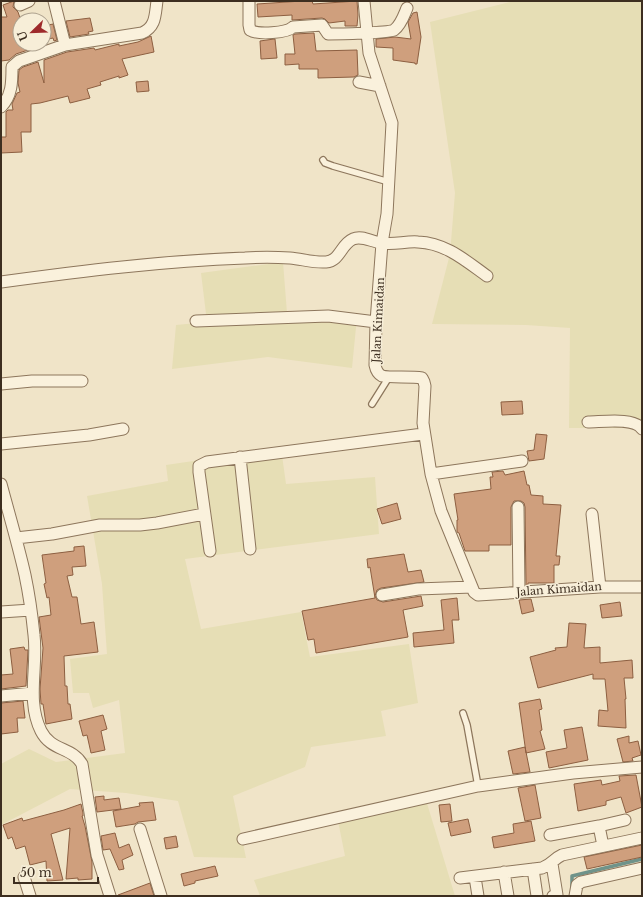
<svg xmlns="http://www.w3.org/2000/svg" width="643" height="897" viewBox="0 0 643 897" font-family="'Libre Baskerville',serif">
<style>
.farmland{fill:#e6deb5}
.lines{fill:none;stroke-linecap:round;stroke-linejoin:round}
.stream{stroke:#6f938a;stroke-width:3.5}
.building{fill:#cf9f7d;stroke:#8d5f41}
.lane-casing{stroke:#8d765c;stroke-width:8}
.street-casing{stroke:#8d765c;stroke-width:13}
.lane{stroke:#faf1dc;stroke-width:5.5}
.street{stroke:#faf1dc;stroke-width:11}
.labels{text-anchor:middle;stroke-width:3;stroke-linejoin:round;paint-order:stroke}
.street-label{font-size:11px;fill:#3d2e20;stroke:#f7eed8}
</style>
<rect width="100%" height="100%" fill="#f0e4c8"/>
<path class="farmland" d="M514 1H642V428H569L570 328 526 325 432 324 450 254 455 193 430 22Z
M283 262 287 313 357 317 352 368 268 357 172 369 176 325 207 322 201 273Z
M281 448 286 484 375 477 379 534 185 559 201 629 301 612 310 657 409 644 418 703 381 711 386 736 311 747 305 767 233 796 246 858 194 857 178 801 126 793 70 789 1 825V764L29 749 56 762 125 753 119 700 93 708 89 693H73L70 659 107 654 102 584 87 496 168 481 166 465Z
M426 800 455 896H260L254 880 345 856 338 821Z"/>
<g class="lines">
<path class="stream" d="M572 887V876L642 859"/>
</g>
<path class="building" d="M14 1 13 7 18 12 20 18V44H30L31 49 16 54 9 60 1 61V17H7L3 5Z
M302 1H312L313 4 357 1 358 15 357 26H345V21L329 23 325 19 322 18 292 20V15L258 17 257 4Z
M417 12 421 37 417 64H415V63L393 60V48L376 47V39L395 37 411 39 408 22 413 13Z
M90 18 93 31 88 32 89 34 70 37 66 21Z
M53 24 57 40 54 41 53 38 44 40V26Z
M314 33 316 51 357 50 358 75 354 77 318 78V69H299V64L285 65V54H295L293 35 295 34Z
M151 36 154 52 122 59 128 75 119 78V76L100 82 101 85 87 89 90 98 70 103 68 96 40 103 31 104V132H21L22 152 1 153V137H6V112L8 110H13L12 104 17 93 20 92 18 83 19 70 23 67 38 62 44 83V60L67 52 94 48 95 50 119 44V46L138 42Z
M274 39H275L277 58 261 59 260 41Z
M148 81 149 91 137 92 136 82Z
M522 401 523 414 502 415 501 402Z
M536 434 547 435 544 459 529 461 527 451 534 450Z
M503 471 505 475 524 471 527 485H529L531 495 543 496V504L561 505 556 556H560L559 565H554V583H528V585H526L525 507 524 503 521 501H514L511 507V545H489V551H465L459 533 457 532V520H458L454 494 491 489 490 477H493L492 472Z
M397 503 401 519 382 524 377 509Z
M84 546 86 566 72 567 73 575 67 576 72 597H77L81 624 94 622 98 652 64 656 65 686H67L68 704H70L72 719 46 724 43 704H41L40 689 43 648 39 617 51 615 49 597 47 598 44 584 46 583 42 555 74 551V547Z
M404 554 408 572 421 570 424 582 381 588 377 590 375 596 377 600 383 602 421 596 423 606 403 610 408 637 316 653 314 639 308 640 302 611 375 598 370 567 368 568 367 559Z
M457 598 459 620H452L454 643 414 647 413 633 444 630 441 600Z
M531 599 534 611 522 614 519 600Z
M620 602 622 616 602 618 600 605Z
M569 623 586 624 584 648 600 647V663L632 660 633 678H624L626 699H625L626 728 598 726 599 710 608 711 605 679H593V674L538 688 530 657 556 650 555 648 567 647Z
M24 647 25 650H28L26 686 1 689V675L13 674 10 649Z
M540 699 542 709 539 710 542 730 540 731 545 749 526 753 519 703Z
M23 701 25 718H17L18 732 1 734V703Z
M103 715 107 729 101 731 105 750 91 753 87 735 83 736 79 721Z
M582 727 588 760 549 768 546 752 567 748 564 730Z
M629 736V743L638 741 641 755 632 758 633 761 623 762 617 739Z
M525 747 530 772 513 774 508 751Z
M636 775 642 807 626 813 621 797 606 801V805L578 811 574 784 601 780 602 785 620 781 619 776Z
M535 785 541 818 525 821 518 788Z
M104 796V800L119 798 121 809 97 812 95 797Z
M153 802 156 820 138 822 135 824 116 827 113 811 140 806 139 803Z
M81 804 83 813V816H82L85 826 92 862V879L78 880V878L66 879 70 828 51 834 63 880 47 881 46 861 30 865 25 846 16 849 12 837 8 839 3 825 22 818 23 821 64 810Z
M450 804 452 821 441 822 439 805Z
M468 819 471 832 451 836 448 823Z
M531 821 535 841 494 848 492 837 514 833 513 824Z
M115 833 119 848 129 844 133 855 122 860 124 869 119 870 110 849 103 850 101 836Z
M176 836 178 847 166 849 164 838Z
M642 845V857L587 869 584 857Z
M215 866 218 876 195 881V883L184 886 181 874Z
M150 883 154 896H118V895Z"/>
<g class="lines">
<defs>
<path id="lane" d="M323 160 325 163 333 166 389 182
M372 404 389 377
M463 713 467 725 478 786"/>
<path id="street" d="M54 1 65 45
M249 1V25L250 30C258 35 287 33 293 27L322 25 328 34C337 34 389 33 394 30 401 25 404 15 407 8
M364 1 369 53 392 123 387 214 382 243 376 322 375 365C376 370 378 374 382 376 391 378 411 376 422 378L424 382 425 386 423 423 431 474 441 511 472 587 474 592 478 595 600 587H642
M20 5 29 1
M359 82 380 86
M1 107C12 96 12 82 12 67L19 61 65 45 142 33C156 27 155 15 157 1
M1 282C82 271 163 261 245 258 259 257 275 257 290 258 302 259 314 263 326 262 340 261 341 244 353 239 362 235 372 242 382 243 394 245 406 241 418 242 446 243 466 261 487 276
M196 321 328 316 376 322
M1 384 32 381H82
M588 422C602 422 634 417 642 429
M1 444 89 435 123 429
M240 457 250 549
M431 474 522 461
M1 484C9 514 18 544 25 575 29 594 32 615 34 635 38 667 26 701 41 731 51 751 72 747 82 764L97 855 110 896
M518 507 519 592
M592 514 600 587
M16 538 52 534 100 525H140L157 523 204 514
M210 551 199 472V466L207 462 423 434
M382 595 418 589 472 587
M1 612 31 610
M1 696 33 693
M599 826 625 820
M140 829 161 896
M550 835 599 826 603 846
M243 839 478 786 573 773 642 767
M552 864 557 895 553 896
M533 869 537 896
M504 872 508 896
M24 877 30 896
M475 877 478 896
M460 878 542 868C553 864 553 859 562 855L642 838
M575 896 577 885 581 882 642 868"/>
</defs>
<use href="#lane" class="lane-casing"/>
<use href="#street" class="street-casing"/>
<use href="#lane" class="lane"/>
<use href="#street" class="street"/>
</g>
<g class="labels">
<g class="street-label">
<text transform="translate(378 320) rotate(-87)" y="4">Jalan Kimaidan</text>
<text transform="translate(559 589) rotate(-4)" y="4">Jalan Kimaidan</text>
</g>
</g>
<rect width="643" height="897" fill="none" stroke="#3d2e20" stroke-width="4"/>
<g transform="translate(32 32) rotate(247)"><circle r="19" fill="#f7eed8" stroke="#ada18e"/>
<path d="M0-3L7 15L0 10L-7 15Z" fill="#9e2a2b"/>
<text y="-6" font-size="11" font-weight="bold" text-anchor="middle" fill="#3d2e20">U</text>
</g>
<path d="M14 877v6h84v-6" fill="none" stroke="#3d2e20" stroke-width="2"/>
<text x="20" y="877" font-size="12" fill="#3d2e20" stroke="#f7eed8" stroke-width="3" paint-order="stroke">50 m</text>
</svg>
